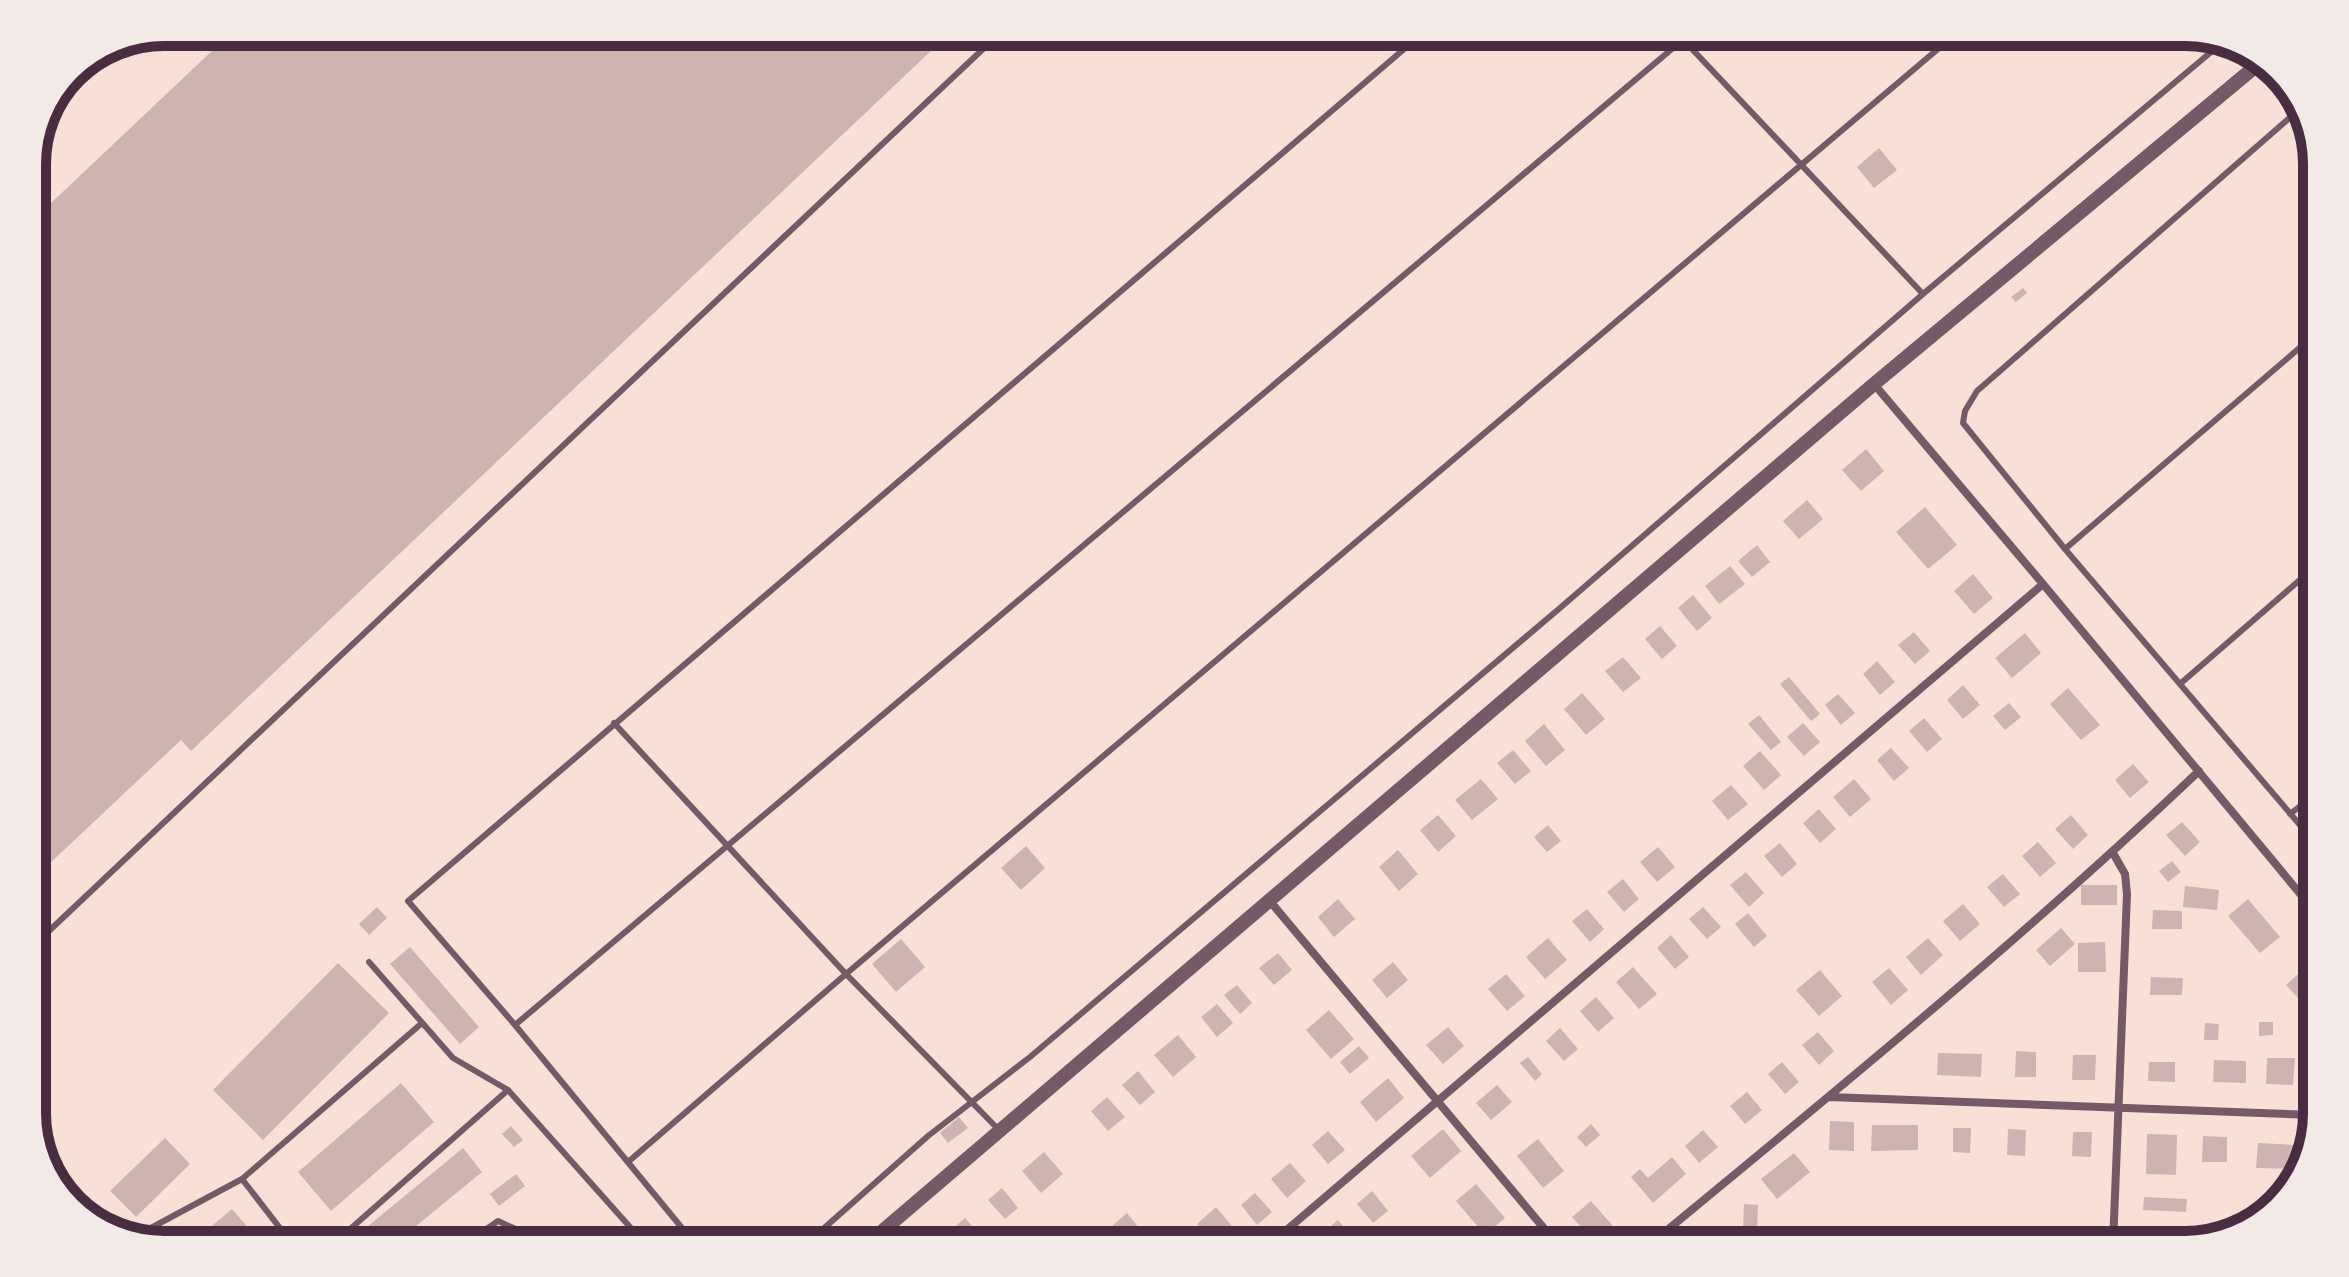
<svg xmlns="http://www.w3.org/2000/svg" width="2349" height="1277" viewBox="0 0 2349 1277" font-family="'Source Sans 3',sans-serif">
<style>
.building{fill:#ccb4b1}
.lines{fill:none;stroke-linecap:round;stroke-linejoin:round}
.service{stroke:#755966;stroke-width:6}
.minor{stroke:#755966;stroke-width:8}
.tertiary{stroke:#755966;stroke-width:14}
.rim{fill:none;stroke:#4a2c40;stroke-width:10}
</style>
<rect width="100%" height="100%" fill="#f7e1d7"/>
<path class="building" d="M232 32H951L191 751 181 740 32 880V221Z
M1879 148 1897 170 1874 188 1857 167Z
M2023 288 2027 293 2016 302 2011 297Z
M1866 449 1884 471 1861 491 1842 470Z
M1807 500 1823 519 1799 539 1783 521Z
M1925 507 1957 545 1928 569 1896 532Z
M1757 545 1770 562 1752 577 1738 561Z
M1730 566 1745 584 1719 604 1705 586Z
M1973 574 1993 598 1974 614 1954 591Z
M1693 595 1712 618 1697 631 1678 608Z
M1660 626 1677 646 1662 659 1645 639Z
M1914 632 1930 651 1915 664 1898 645Z
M2025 633 2041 653 2012 678 1995 658Z
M1623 657 1641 678 1623 692 1605 671Z
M1877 661 1895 682 1880 695 1863 674Z
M1789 677 1820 714 1811 721 1780 684Z
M1963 685 1980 705 1963 719 1947 700Z
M2068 688 2100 725 2081 740 2050 704Z
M1582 693 1605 719 1586 735 1564 709Z
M1838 694 1855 713 1841 725 1825 705Z
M2009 703 2021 717 2005 730 1993 716Z
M1759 715 1781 742 1771 750 1748 724Z
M1924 718 1942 739 1927 752 1909 731Z
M1803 723 1820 742 1804 756 1787 737Z
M1544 724 1565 750 1546 766 1525 741Z
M1891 748 1909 768 1894 781 1877 760Z
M1513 750 1531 771 1515 784 1497 763Z
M1760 751 1781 775 1764 790 1743 766Z
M2133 764 2149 782 2130 798 2115 780Z
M1481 779 1498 799 1472 820 1455 800Z
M1854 779 1871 799 1850 817 1833 797Z
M1731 785 1748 804 1728 820 1712 801Z
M1819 809 1836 829 1820 843 1803 823Z
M1438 815 1456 836 1438 852 1420 830Z
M2071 815 2088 835 2073 849 2055 829Z
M2182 822 2200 842 2185 856 2166 835Z
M1548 825 1561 841 1547 852 1534 837Z
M2038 842 2056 863 2040 877 2022 856Z
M1780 843 1797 864 1782 877 1764 856Z
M1026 846 1045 868 1021 890 1001 868Z
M1658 847 1675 867 1657 882 1640 862Z
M1398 850 1418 874 1399 891 1379 867Z
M2172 861 2181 872 2168 882 2159 871Z
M1746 872 1764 893 1749 907 1730 885Z
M2003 874 2020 894 2004 907 1987 887Z
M1623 879 1639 899 1624 912 1607 892Z
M2081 885H2117V905H2081Z
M2185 886 2219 890 2217 910 2183 907Z
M1338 899 1355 919 1334 937 1318 917Z
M2248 899 2280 937 2260 953 2228 916Z
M1963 904 1980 924 1960 941 1943 921Z
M377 907 387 918 369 935 359 924Z
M1703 907 1721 927 1707 939 1689 919Z
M1587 909 1604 929 1590 942 1572 921Z
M2153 910 2182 911V929H2152Z
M1748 913 1767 936 1754 947 1735 924Z
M2061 928 2075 944 2050 966 2036 950Z
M1671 935 1689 957 1675 969 1657 948Z
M1548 938 1567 960 1545 979 1526 957Z
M1928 938 1943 955 1921 975 1906 957Z
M901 939 925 967 896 992 872 964Z
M2105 942 2106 972H2078V943Z
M410 947 479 1027 460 1044 390 964Z
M1278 953 1292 970 1274 985 1259 968Z
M1393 962 1408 980 1387 998 1372 980Z
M338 963 389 1013 263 1140 213 1090Z
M2307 966 2317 978V984L2300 1000 2286 985Z
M1633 967 1657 994 1639 1009 1616 982Z
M1889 968 1908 990 1891 1005 1872 982Z
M1820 970 1842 996 1819 1016 1796 990Z
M1506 974 1525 996 1507 1011 1488 989Z
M2151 977 2183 978 2182 995H2150Z
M1237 985 1252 1003 1240 1014 1224 995Z
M1596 997 1614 1018 1598 1032 1580 1011Z
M1217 1004 1233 1023 1217 1037 1201 1017Z
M1329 1010 1354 1039 1331 1059 1306 1030Z
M2259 1022H2273V1035L2259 1036Z
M2205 1023 2219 1024 2218 1040H2204Z
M1448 1027 1464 1046 1443 1064 1426 1045Z
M1560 1028 1578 1049 1564 1061 1546 1041Z
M1818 1032 1834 1051 1819 1065 1802 1045Z
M1178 1035 1196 1057 1173 1077 1154 1055Z
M1359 1046 1369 1058 1350 1074 1340 1062Z
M2016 1051 2036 1052V1077H2015Z
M1938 1053 1982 1054 1981 1077 1937 1075Z
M2073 1055H2096L2095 1080H2072Z
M1528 1057 1542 1074 1535 1081 1520 1063Z
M2267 1058H2295L2293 1085 2266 1084Z
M2214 1060 2246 1061V1083L2213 1082Z
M1782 1062 1799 1082 1785 1094 1768 1074Z
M2149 1062H2175V1082L2148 1081Z
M1138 1071 1155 1092 1140 1105 1122 1085Z
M1388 1078 1404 1098 1376 1122 1360 1102Z
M401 1083 434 1122 331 1211 298 1172Z
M1497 1085 1512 1102 1491 1120 1476 1103Z
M1747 1092 1762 1110 1745 1124 1730 1106Z
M1107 1097 1125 1117 1108 1131 1091 1111Z
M959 1117 968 1128 948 1143 940 1133Z
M1830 1121 1854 1122V1151L1829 1150Z
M1591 1124 1600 1135 1586 1147 1577 1137Z
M1872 1125H1918V1150L1871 1151Z
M511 1126 523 1140 514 1147 502 1134Z
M1953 1128H1971L1970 1153 1953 1152Z
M1443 1129 1461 1151 1430 1178 1411 1156Z
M2008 1129 2026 1130 2025 1156 2007 1155Z
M1703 1130 1718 1147 1699 1163 1685 1146Z
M1328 1131 1345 1150 1328 1164 1312 1145Z
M2073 1132H2092L2091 1157 2072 1156Z
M2147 1134 2177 1135 2176 1175 2146 1174Z
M2203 1136 2227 1137V1162H2202Z
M165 1138 190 1164 136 1217 110 1191Z
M1538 1139 1564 1171 1543 1188 1517 1156Z
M2258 1143 2295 1145 2294 1169 2256 1168Z
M463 1148 482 1172 393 1245H345Z
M1044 1152 1063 1174 1041 1193 1022 1171Z
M1794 1153 1810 1172 1777 1199 1761 1179Z
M1672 1157 1686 1174 1653 1203 1631 1177 1640 1169 1648 1178Z
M1290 1163 1306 1181 1287 1198 1271 1179Z
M516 1174 525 1186 499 1206 490 1194Z
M1476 1184 1505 1218 1485 1235 1456 1201Z
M1002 1188 1018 1208 1005 1219 988 1200Z
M1372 1191 1388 1211 1373 1223 1357 1204Z
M1255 1193 1272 1212 1257 1225 1241 1205Z
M2144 1197 2187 1199 2186 1212 2143 1210Z
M1591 1201 1621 1235 1609 1245H1597L1572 1217Z
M1744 1204 1758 1205 1757 1230H1743Z
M1216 1207 1241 1237 1232 1245H1215L1197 1224Z
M232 1209 263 1245H189Z
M1127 1213 1144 1234 1131 1245H1126L1111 1227Z
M965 1218 982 1237 973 1245H947L942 1238Z
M1338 1220 1354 1239 1347 1245H1324L1318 1237Z
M572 1228 588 1245H554Z
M2186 1228H2200V1241L2185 1245Z"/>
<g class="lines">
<path class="service" d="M1676 32 1923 294
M2302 107 1977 391 1965 411 1963 423 2065 549 2317 845
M2065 549 2317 333
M2180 684 2317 565
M614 723 846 974 999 1130
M2290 814 2317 793
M32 947 1001 32
M369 962 453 1058 508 1090 646 1245
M515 1025 1692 32
M628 1162 846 974 1958 32
M242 1179 293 1245
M134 1237 242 1179 422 1023
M332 1245 508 1090
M463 1245 498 1221 531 1236
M696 1245 515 1025 408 901 1424 32
M805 1245 928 1136 1030 1057 1560 608 1923 294 2223 42"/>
<path class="minor" d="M1874 384 2043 584 2317 914
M2113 853 2125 874 2127 894 2113 1245
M1269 900 1558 1245
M1829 1097 2316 1115
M1269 1245 2043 584
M1649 1245C1836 1091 2023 938 2199 771"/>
<path class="tertiary" d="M866 1245 1874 384 2262 61"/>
</g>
<path d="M0 0H2349V1277H0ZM164 46H2185A118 118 0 0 1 2303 164V1113A118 118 0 0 1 2185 1231H164A118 118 0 0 1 46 1113V164A118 118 0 0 1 164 46Z" fill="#f1eae7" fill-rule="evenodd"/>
<path class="rim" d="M164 46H2185A118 118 0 0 1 2303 164V1113A118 118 0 0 1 2185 1231H164A118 118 0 0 1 46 1113V164A118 118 0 0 1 164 46Z"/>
</svg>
